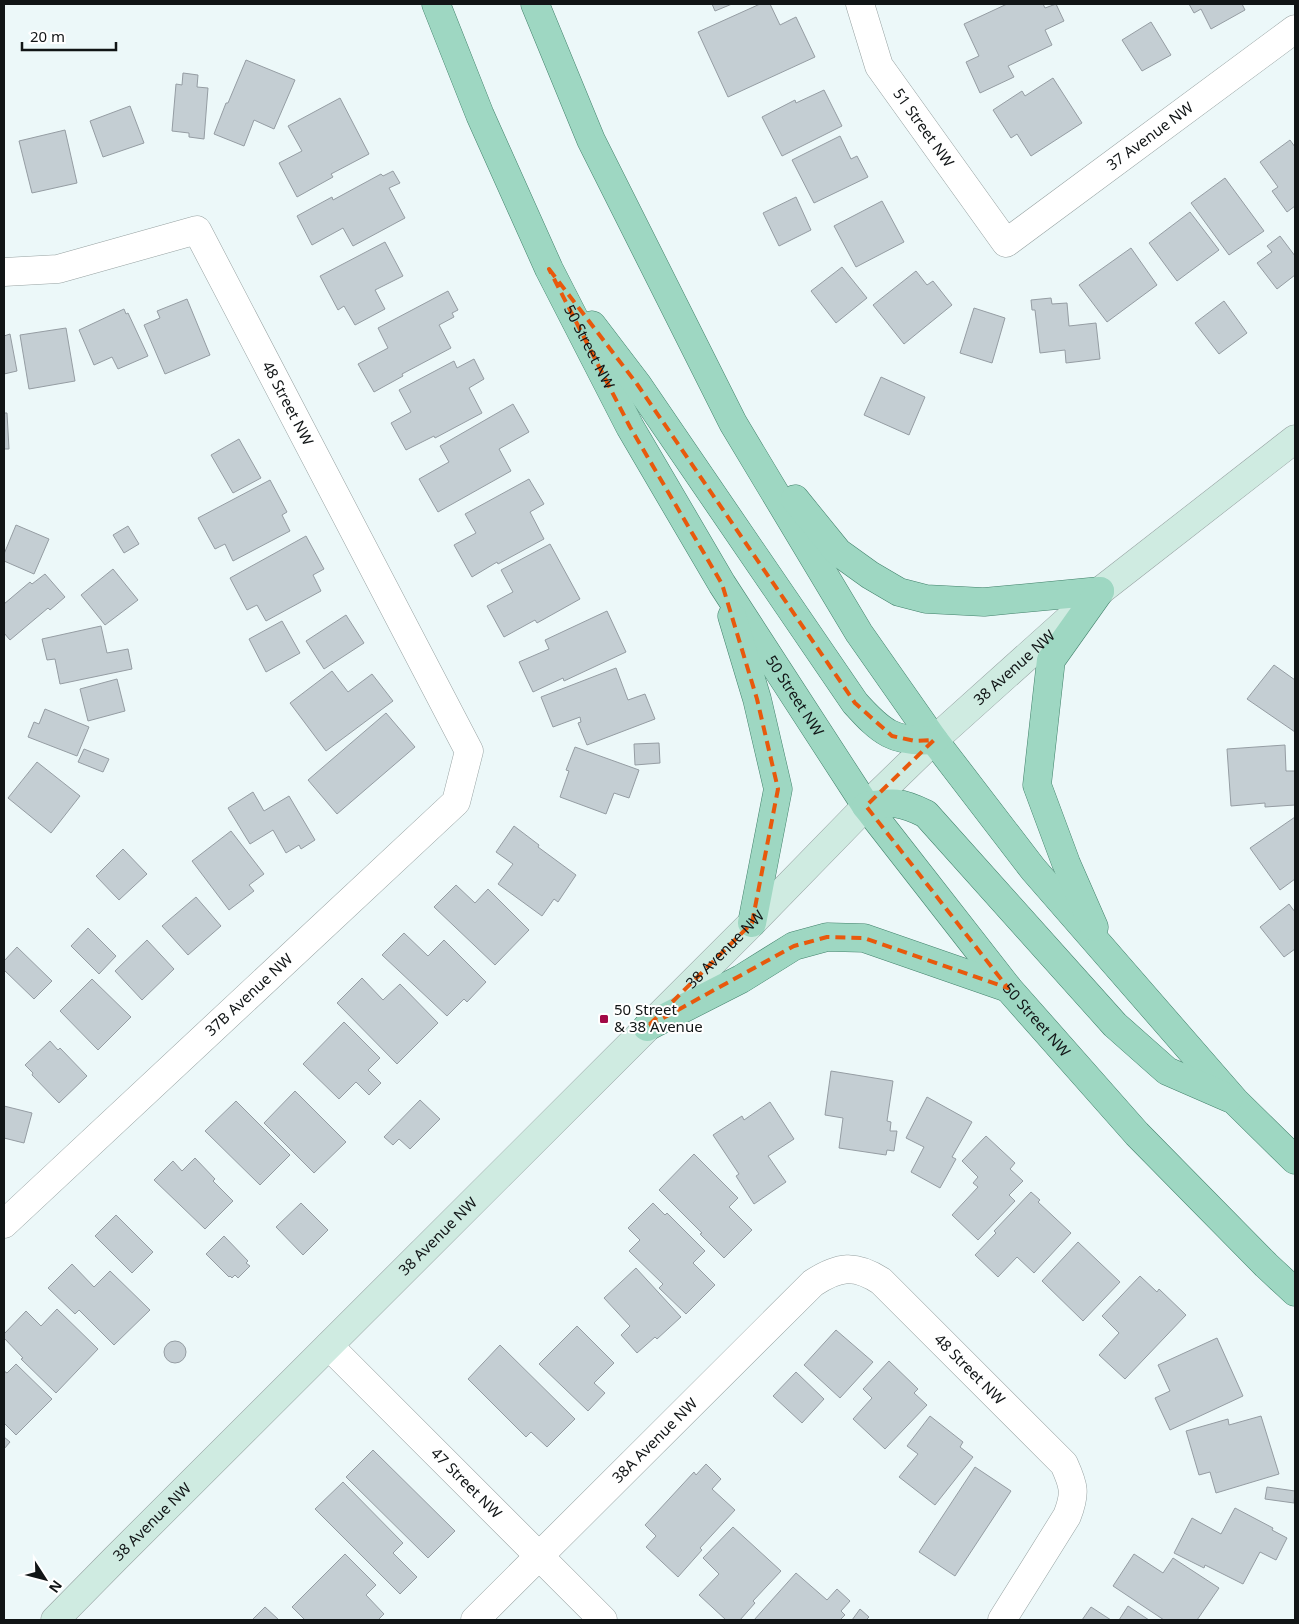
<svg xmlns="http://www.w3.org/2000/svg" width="1299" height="1624" viewBox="0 0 1299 1624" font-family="'Noto Sans',sans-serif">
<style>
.building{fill:#c4ced3;stroke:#959da3}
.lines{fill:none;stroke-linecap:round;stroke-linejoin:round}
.street-casing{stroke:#97a2a2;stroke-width:29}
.secondary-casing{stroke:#97a2a2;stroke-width:29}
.primary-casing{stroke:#43826c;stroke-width:29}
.street{stroke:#fff;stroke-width:28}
.secondary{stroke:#cfebe1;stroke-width:28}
.primary{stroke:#9ed7c2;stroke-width:28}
.marked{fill:none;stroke:#e8590c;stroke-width:4;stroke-dasharray:10 6;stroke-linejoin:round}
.poi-dot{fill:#a20946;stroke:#fff;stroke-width:2}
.labels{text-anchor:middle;stroke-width:4;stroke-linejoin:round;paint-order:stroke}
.street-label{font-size:15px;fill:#111516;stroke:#fff}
.poi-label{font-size:15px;fill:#111516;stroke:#fff;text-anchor:start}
</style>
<rect width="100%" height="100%" fill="#ecf8f9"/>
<path class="building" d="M712 4H732L715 11Z
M760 4H770L780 25 796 17 815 57 728 97 698 32Z
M1007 4H1043L1045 8 1056 4 1064 21 1045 30 1052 45 1008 66 1014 77 980 93 966 62 979 56 964 24Z
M1189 4H1242L1245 10 1211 29 1201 9 1194 13Z
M1151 22 1171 55 1142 71 1122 40Z
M246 60 295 80 274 129 254 120 244 146 214 134 226 103H228Z
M183 73 198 75 197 87 208 88 204 139 189 137V133L172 131 176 84 182 85Z
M1053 78 1082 123 1031 156 1017 134 1011 138 993 110 1022 91 1025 96Z
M824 90 842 126 782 156 762 117 795 100 796 103Z
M340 98 369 154 331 174 333 177 297 197 279 163 302 151 288 126Z
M130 106 144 143 103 157 90 121Z
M65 130 77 183 32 193 19 141Z
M840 136 851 159 857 156 868 177 814 203 792 160Z
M1290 140 1295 147V206L1287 212 1272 191 1278 187 1260 162Z
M393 171 400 183 389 188 405 218 353 246 343 228 312 245 297 216 332 197 333 200 381 174 383 176Z
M1225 178 1264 231 1229 255 1191 203Z
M796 197 811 230 779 246 763 213Z
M882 201 904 242 856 267 834 226Z
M1190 212 1219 250 1177 281 1149 243Z
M1280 236 1295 256V275L1277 289 1257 263 1272 252 1267 246Z
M385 242 403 276 375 290 385 309 355 325 344 306 338 310 320 276Z
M1131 248 1157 285 1107 322 1079 285Z
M842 267 867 298 836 323 811 291Z
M916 271 927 285 933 281 952 305 904 344 873 305Z
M448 291 458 310 452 313 454 317 439 325 451 348 402 374 403 376 374 392 358 364 388 348 378 328Z
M1051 298 1052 304 1067 303 1069 326 1096 323 1100 359 1066 363 1065 350 1040 353 1035 310H1032L1031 300Z
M187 299 210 355 165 374 144 325 160 318 157 311Z
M1224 301 1247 333 1219 354 1195 323Z
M974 308 1005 318 992 363 960 353Z
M124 309 126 314 128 313 148 356 118 369 112 357 94 365 79 330Z
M66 328 75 381 29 389 20 335Z
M10 334 17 371 4 374V336Z
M474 359 484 379 469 388 482 413 435 438 434 436 406 450 391 423 411 412 399 390 454 361 457 368Z
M881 377 925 397 909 435 864 415Z
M513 404 529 432 499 449 511 471 438 512 419 479 449 462 440 446Z
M4 413H7L9 449H4Z
M239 439 261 478 233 493 211 455Z
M529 479 544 504 530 512 544 539 498 564 497 562 472 577 454 545 476 533 465 514Z
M270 480 287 512 282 515 290 531 233 561 225 544 215 549 198 518Z
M16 525 49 539 34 574 4 561V554Z
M128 526 139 544 124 553 113 535Z
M306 536 324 569 313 575 321 591 266 621 257 605 247 610 230 578Z
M550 544 580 599 537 623 535 620 504 637 487 606 513 592 501 570Z
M113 569 138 600 105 625 81 595Z
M45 574 65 597 50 610 48 608 10 640 4 633V604L30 582 32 584Z
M607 611 626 652 564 681 563 678 533 692 519 662 549 649 545 640Z
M346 615 364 643 324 669 306 641Z
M282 621 300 653 266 672 249 639Z
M101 626 107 653 128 649 132 669 60 684 55 659 47 660 42 639Z
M1274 665 1295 680V732L1247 699Z
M616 668 628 700 645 694 655 719 587 745 578 723 581 722 580 717 553 727 541 697Z
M332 671 348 692 372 674 393 701 326 751 290 703Z
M117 679 125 711 88 721 80 689Z
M45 709 89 727 77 756 28 737 34 722 39 724Z
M386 713 415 747 337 814 308 780Z
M659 743 660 763 635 765 634 744Z
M1285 745 1286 771H1295V805L1265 807V803L1231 806 1227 749Z
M575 747 639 770 629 798 614 793 606 814 560 797 569 771 566 770Z
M84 749 109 759 103 772 78 762Z
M37 762 80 796 51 833 8 798Z
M253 792 264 811 289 796 315 840 301 849 299 845 286 853 273 830 250 844 228 808Z
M1295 817V879L1280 890 1250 848Z
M514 826 539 845 538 847 576 875 558 902 554 899 542 916 498 884 513 864 496 852Z
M231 831 264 874 249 885 254 891 229 910 192 861Z
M123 849 147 874 119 900 96 876Z
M456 885 475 903 488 889 529 930 495 965 434 907Z
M196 897 221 926 188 955 162 926Z
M1289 904 1295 912V949L1284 957 1260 927Z
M88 928 116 956 99 974 71 946Z
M404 933 428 956 444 940 486 982 467 1002 464 999 447 1016 382 955Z
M147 940 174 969 142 1000 115 971Z
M17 947 52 981 34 999 4 970V961Z
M362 978 383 1000 400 984 438 1023 397 1064 337 1003Z
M92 979 131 1017 98 1050 60 1011Z
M344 1022 380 1058 368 1070 381 1083 369 1095 356 1082 339 1099 303 1064Z
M50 1041 58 1050 60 1048 87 1076 59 1103 32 1075 33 1073 25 1065Z
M831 1071 893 1081 887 1121 891 1122 890 1131H897L894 1151 887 1150 886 1155 839 1148 843 1118 825 1115Z
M295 1091 346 1142 314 1173 264 1123Z
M927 1097 972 1122 952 1157 956 1159 940 1188 911 1172 924 1147 906 1138Z
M420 1100 440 1119 410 1149 399 1139 393 1145 384 1137Z
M236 1101 290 1155 260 1185 205 1131Z
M770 1102 794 1139 768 1156 786 1182 754 1204 736 1176 739 1174 713 1135 742 1116 744 1120Z
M4 1106 32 1113 24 1143 4 1138Z
M986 1136 1015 1163 1010 1169 1023 1181 1009 1195 1015 1201 978 1240 952 1215 978 1187 973 1183 978 1177 962 1161Z
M694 1154 738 1198 729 1207 752 1230 724 1258 700 1234 702 1233 659 1190Z
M195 1158 215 1179 213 1181 233 1201 205 1229 154 1180 173 1161 182 1171Z
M1031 1192 1040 1200 1038 1202 1071 1233 1034 1273 1017 1257 998 1277 975 1255 996 1233 994 1231Z
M301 1203 328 1230 303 1255 276 1227Z
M653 1203 665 1215 667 1213 705 1251 693 1263 715 1285 686 1314 659 1288 663 1284 629 1251 640 1240 628 1228Z
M116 1215 153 1252 132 1273 95 1236Z
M224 1236 248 1261 246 1263 250 1266 238 1278 235 1275 232 1278 230 1276 229 1277 206 1254Z
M1078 1242 1120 1282 1083 1321 1042 1281Z
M72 1264 94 1287 110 1271 150 1310 114 1345 79 1310 75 1314 48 1288Z
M636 1268 681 1317 657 1339 655 1337 637 1353 621 1335 630 1326 604 1298Z
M1140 1276 1157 1292 1159 1289 1186 1315 1125 1379 1099 1355 1119 1333 1102 1316Z
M57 1309 98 1349 56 1393 21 1359 23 1358 4 1338V1334L26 1311 41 1326Z
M577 1326 614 1363 594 1383 605 1393 588 1411 539 1364Z
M836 1330 873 1362 840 1398 804 1365Z
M1217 1338 1243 1396 1170 1430 1155 1398 1170 1391 1158 1365Z
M164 1352a11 11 0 1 1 22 0a11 11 0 1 1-22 0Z
M500 1345 575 1419 547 1447 531 1432 526 1437 468 1379Z
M889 1361 918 1389 914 1393 927 1405 885 1449 853 1419 872 1398 863 1389Z
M16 1364 52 1399 16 1435 4 1423V1371L7 1373Z
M796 1372 824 1399 802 1423 773 1396Z
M930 1416 963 1442 960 1447 973 1457 935 1505 899 1477 918 1454 907 1446Z
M1261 1416 1279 1474 1216 1493 1210 1472 1199 1475 1186 1431 1228 1419 1229 1425Z
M4 1437 10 1442 4 1449Z
M373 1450 455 1531 428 1558 346 1477Z
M706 1464 721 1479 712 1489 735 1510 700 1548 702 1550 678 1577 646 1547 656 1536 645 1525 694 1472 696 1475Z
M975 1467 1011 1491 955 1576 919 1552Z
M343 1482 403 1543 393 1553 417 1577 400 1594 315 1509Z
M1267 1487 1295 1491 1294 1503 1265 1499Z
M1235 1508 1273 1528 1272 1530 1287 1538 1276 1560 1260 1552 1243 1584 1205 1565 1204 1568 1174 1553 1192 1518 1221 1534Z
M733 1527 781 1571 753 1601 755 1603 740 1620H726L699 1595 719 1574 703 1558Z
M345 1554 376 1585 366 1595 384 1614 378 1620H305L292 1607Z
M1134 1554 1163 1573 1173 1558 1219 1588 1197 1620H1164L1113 1586Z
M796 1573 827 1600 837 1589 850 1601 841 1611 845 1615 840 1620H754Z
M1128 1606 1149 1620H1119Z
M265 1607 279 1620H252Z
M1091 1607 1111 1620H1082Z
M860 1609 869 1617 866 1620H852Z"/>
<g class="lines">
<defs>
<g id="street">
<path id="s1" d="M860 4 879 66 1006 243 1295 29"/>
<path id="s2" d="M4 272 58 269 197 230 469 751 456 802 4 1224"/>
<path id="s3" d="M329 1346 603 1620"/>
<path id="s4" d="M475 1620 813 1283C839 1266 855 1264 881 1281L1064 1464C1074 1486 1076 1493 1067 1516L1002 1620"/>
</g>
<g id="secondary">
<path id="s5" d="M55 1620 116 1558 752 923 866 806 934 740 1100 591 1295 439"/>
</g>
<g id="primary">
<path id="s6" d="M436 4 480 115 549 269 630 427 722 584 866 806 1008 988 1137 1134 1266 1265 1295 1292"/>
<path d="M535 4 591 140 733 423 859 633 934 740 1033 869 1235 1101 1295 1160"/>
<path d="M592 325 637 384 855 703C881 732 894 743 934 740"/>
<path d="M795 499 838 552 870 575 899 592 926 599 984 602 1100 591"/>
<path d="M732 616 757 699 778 789 752 923"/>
<path d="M866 806C893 802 900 801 926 814L1115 1025 1167 1071 1229 1098"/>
<path d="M1094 927 1066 863 1037 785 1051 660 1100 591"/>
<path d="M647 1027 741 979 794 946 827 937 864 938 1008 988"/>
</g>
</defs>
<use href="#street" class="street-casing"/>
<use href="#secondary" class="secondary-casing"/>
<use href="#primary" class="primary-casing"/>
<use href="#street" class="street"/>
<use href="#secondary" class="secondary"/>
<use href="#primary" class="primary"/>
</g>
<path class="marked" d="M549 269 637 384 855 703 892 736 915 741 934 740 866 806 1008 988 864 938 827 937 794 946 647 1027 752 923 778 789 757 699 722 584 630 427Z"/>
<rect class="poi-dot" x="599" y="1014" width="10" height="10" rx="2.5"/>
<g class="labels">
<g class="street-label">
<text dy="5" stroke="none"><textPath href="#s1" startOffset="141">51 Street NW</textPath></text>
<text dy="5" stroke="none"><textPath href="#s1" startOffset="462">37 Avenue NW</textPath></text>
<text dy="5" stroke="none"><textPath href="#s6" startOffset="376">50 Street NW</textPath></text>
<text dy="5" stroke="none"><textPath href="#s2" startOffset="394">48 Street NW</textPath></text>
<text dy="5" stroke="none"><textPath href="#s5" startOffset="1352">38 Avenue NW</textPath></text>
<text dy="5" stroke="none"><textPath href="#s6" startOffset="781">50 Street NW</textPath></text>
<text dy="5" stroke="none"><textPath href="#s5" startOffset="948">38 Avenue NW</textPath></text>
<text transform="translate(249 995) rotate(-43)" y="5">37B Avenue NW</text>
<text dy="5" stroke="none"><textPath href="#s6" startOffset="1186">50 Street NW</textPath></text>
<text dy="5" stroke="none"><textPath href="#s5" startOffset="542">38 Avenue NW</textPath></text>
<text dy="5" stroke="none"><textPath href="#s4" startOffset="676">48 Street NW</textPath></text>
<text dy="5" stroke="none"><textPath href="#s4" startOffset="254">38A Avenue NW</textPath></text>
<text dy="5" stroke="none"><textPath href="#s3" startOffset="194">47 Street NW</textPath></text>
<text dy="5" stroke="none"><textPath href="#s5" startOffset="138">38 Avenue NW</textPath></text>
</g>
<g class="poi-label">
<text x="614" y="1015">50 Street<tspan x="614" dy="17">&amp; 38 Avenue</tspan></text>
</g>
</g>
<rect width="1299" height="1624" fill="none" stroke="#111516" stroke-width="10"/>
<g transform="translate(45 1579) rotate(126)" stroke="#ffffff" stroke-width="4" paint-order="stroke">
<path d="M0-4L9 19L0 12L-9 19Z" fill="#111516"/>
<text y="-8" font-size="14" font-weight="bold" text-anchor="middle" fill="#111516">N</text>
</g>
<path d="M22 42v8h94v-8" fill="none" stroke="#111516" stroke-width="2.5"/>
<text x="30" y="42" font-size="15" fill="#111516" stroke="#ffffff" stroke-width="4" paint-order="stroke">20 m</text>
</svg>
